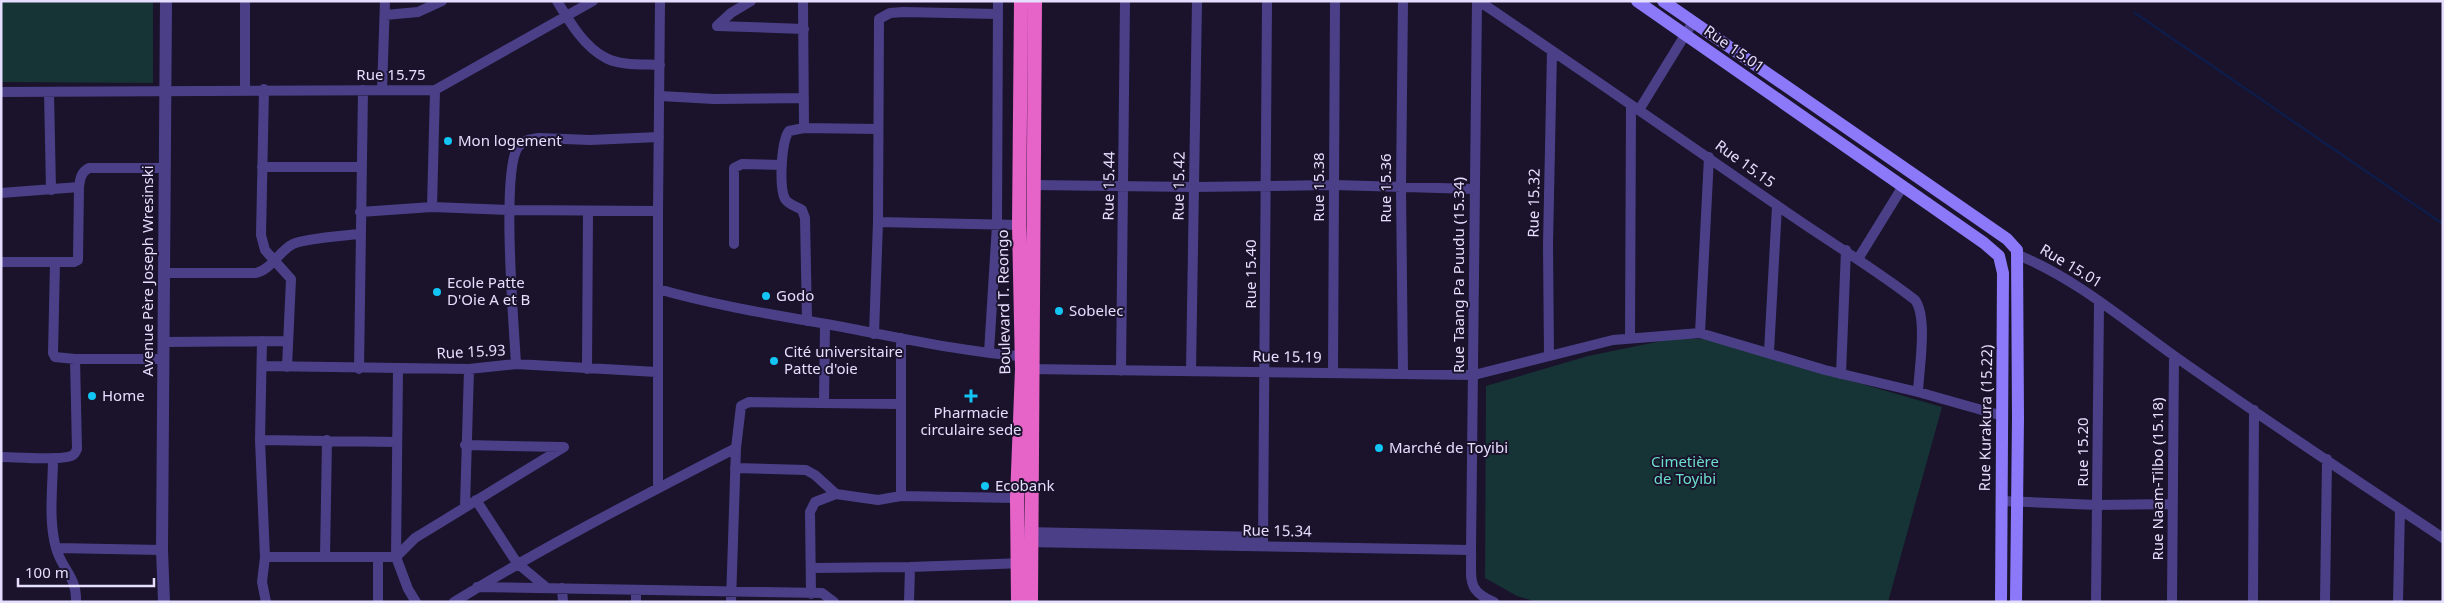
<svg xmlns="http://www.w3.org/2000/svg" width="2444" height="603" viewBox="0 0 2444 603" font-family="'Noto Sans',sans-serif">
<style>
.green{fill:#163335}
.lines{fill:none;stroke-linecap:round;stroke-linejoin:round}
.stream{stroke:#0e1c49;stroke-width:2.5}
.minor{stroke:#4b4088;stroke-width:10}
.tertiary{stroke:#4b4088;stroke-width:12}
.secondary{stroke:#8b79fa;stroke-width:12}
.trunk{stroke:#e664c8;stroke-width:14}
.poi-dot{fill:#12c5f5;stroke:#1a132b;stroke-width:2}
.labels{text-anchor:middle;stroke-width:4;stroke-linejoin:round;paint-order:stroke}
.street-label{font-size:15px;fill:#e5defe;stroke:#1a132b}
.poi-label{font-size:15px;fill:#e5defe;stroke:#1a132b;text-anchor:start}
.park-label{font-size:15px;fill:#6bddcd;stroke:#1a132b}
</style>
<rect width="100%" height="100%" fill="#1a132b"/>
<path class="green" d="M1 1H153V83L1 82Z
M1671 339H1706L1942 407 1888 602H1537L1517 596 1485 578 1486 386 1588 356Z"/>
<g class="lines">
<path class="stream" d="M2135 13 2443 224"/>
<path class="minor" d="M557 1C569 21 584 47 606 58 621 66 644 64 660 65
M803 1 804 128
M1477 1 1471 550C1472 578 1465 590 1494 602
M1479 1C1578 68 1677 136 1775 204 1821 237 1870 265 1915 300 1928 317 1919 369 1918 392
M385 15 418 12 442 1
M717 26 804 29
M717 26 731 13 751 1
M245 89V1
M264 89 261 235 265 250 291 279 287 367
M382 90 385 1
M1 92 435 90 593 1
M49 92 51 190
M660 96 714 99 804 98
M1639 110 1693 22
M262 167H360
M1033 185 1194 187 1334 185 1474 189
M1 193 79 187
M432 207 435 90
M360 212 432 207 509 210 658 211
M878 222 1019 225
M734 244V168L742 164 782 165
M2018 255C2075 278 2124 320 2173 355 2262 418 2353 478 2443 538
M1858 259 1903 186
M1 262H74L78 260 79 187C80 179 81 172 89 168H165
M55 262 53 353 55 357 75 359H163
M164 273H256C272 269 279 251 293 244 306 238 343 236 359 234
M658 289C714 305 769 314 826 324 893 336 961 352 1029 357
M807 321 805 218 802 210C796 206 789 205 785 199 779 187 781 142 789 131L804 128 877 129
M1700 333 1709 157
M874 334 878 222 879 19 890 13 903 12 998 14
M1630 338 1631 105
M262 341 260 440 265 557 262 582 266 602
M164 342 288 341
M989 352 997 225 998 1
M1769 352 1777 206
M1549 356 1548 244 1552 51
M516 364C514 327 501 171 518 147 523 140 531 139 539 138L590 140 659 137
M262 366 469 369 516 364 657 372
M359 369 363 90
M398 369 396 557 408 589 416 602
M587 369 588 211
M1027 369 1474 375 1613 340 1700 333 1825 370 1918 392 2003 416
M1121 371 1125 1
M1191 371 1197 1
M1333 373 1335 1
M1403 374 1401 187 1403 1
M1841 374 1846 250
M824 403 825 324
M260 440 397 442
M465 445 563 447
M1 457C14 457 65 461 73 455 75 454 76 451 77 449L75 359
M53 458C53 487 48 519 56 548 62 570 77 576 76 602
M735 468 806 470 815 475 836 494 878 500 901 496 1017 498
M658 487V211L660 1
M901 496V338
M476 500 517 563 547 588
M2002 501 2097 505 2173 504
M465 507 469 369
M1024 532 1263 537
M1024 542 1471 550
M1263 546 1267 1
M56 548 162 550
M265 557H396
M325 557 327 440
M378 557V602
M396 557 415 538 564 447
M811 568 910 567 1025 563
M477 587 822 593 834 602
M562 588 563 602
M811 594 810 512 815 502 836 494
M454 602C545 546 641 497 736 448
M636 602V590
M731 602 736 448 741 406 749 402 901 404
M909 602 910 567
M2096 602 2099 302
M2172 602 2174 356
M2253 602 2254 410
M2325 602 2327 459
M2398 602 2400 509"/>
<path class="tertiary" d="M164 602 162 550 166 1"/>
<path class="secondary" d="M1637 1 1984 243 1999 256 2003 273 2001 602
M1663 1 2007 239 2017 250 2018 418 2016 602"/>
<path class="trunk" d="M1018 602 1017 498 1022 369 1019 225 1021 1
M1031 602 1035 1"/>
</g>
<g class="poi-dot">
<circle cx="448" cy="141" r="5"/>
<circle cx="437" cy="292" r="5"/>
<circle cx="766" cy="296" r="5"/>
<circle cx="1059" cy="311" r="5"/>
<circle cx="774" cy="361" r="5"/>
<circle cx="92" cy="396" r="5"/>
<path d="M968.5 388.5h5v5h5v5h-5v5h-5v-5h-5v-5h5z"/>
<circle cx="1379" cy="448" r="5"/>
<circle cx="985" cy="486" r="5"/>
</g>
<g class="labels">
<g class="street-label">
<text transform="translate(1734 49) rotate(35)" y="5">Rue 15.01</text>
<text x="391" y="80">Rue 15.75</text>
<text transform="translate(1745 164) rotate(36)" y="5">Rue 15.15</text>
<text transform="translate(1109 186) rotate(-89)" y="5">Rue 15.44</text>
<text transform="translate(1179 186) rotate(-89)" y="5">Rue 15.42</text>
<text transform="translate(1319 187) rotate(-90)" y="5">Rue 15.38</text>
<text transform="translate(1386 188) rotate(-90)" y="5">Rue 15.36</text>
<text transform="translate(1534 203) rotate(-89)" y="5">Rue 15.32</text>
<text transform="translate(2071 266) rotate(31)" y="5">Rue 15.01</text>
<text transform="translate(148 271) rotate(-90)" y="5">Avenue Père Joseph Wresinski</text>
<text transform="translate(1251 274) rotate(-90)" y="5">Rue 15.40</text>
<text transform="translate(1459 275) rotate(-90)" y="5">Rue Taang Pa Puudu (15.34)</text>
<text transform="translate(1004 302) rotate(-91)" y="5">Boulevard T. Reongo</text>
<text transform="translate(471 352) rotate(-3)" y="5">Rue 15.93</text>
<text transform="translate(1287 357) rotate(1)" y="5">Rue 15.19</text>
<text transform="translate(1986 418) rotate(-89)" y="5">Rue Kurakura (15.22)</text>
<text transform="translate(2083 452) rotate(-90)" y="5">Rue 15.20</text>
<text transform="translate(2158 479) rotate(-90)" y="5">Rue Naam-Tilbo (15.18)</text>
<text transform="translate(1277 531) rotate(1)" y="5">Rue 15.34</text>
</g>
<g class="poi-label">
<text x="458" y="146">Mon logement</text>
<text x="447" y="288">Ecole Patte<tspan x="447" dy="17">D'Oie A et B</tspan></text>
<text x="776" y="301">Godo</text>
<text x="1069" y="316">Sobelec</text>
<text x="784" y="357">Cité universitaire<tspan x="784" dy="17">Patte d'oie</tspan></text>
<text x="102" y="401">Home</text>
<text x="971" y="418" text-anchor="middle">Pharmacie<tspan x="971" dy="17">circulaire sede</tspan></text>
<text x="1389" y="453">Marché de Toyibi</text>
<text x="995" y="491">Ecobank</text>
</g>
<g class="park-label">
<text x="1685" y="467">Cimetière<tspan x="1685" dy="17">de Toyibi</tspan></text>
</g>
</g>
<rect width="2444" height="603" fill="none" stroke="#e5defe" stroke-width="5"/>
<path d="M18 578v8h136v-8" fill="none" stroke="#e5defe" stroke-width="2.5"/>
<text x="25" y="578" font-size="15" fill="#e5defe" stroke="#1a132b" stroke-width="4" paint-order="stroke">100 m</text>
</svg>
